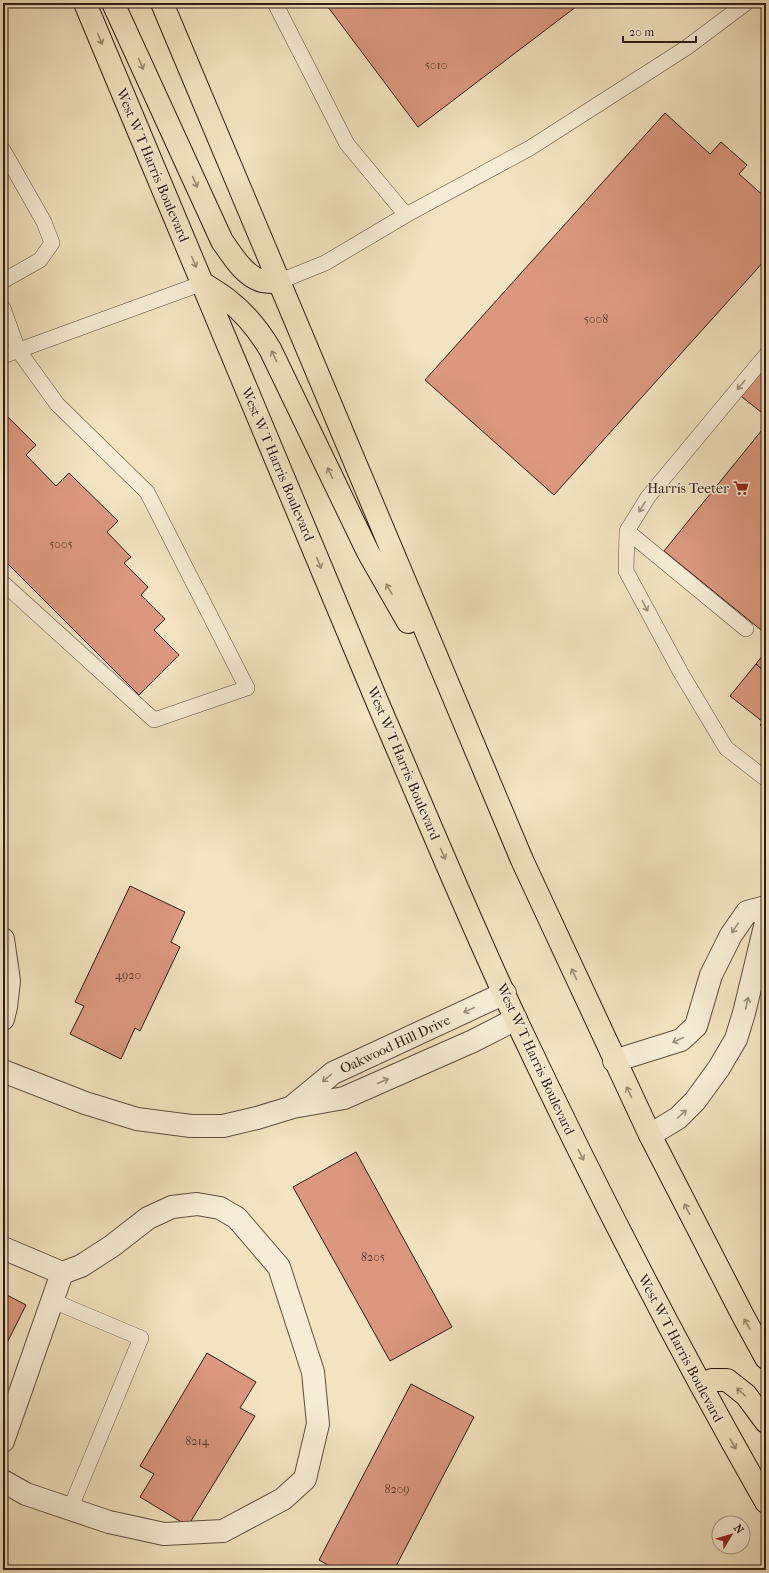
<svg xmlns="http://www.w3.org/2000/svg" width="769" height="1573" viewBox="0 0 769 1573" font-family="'IM FELL French Canon',serif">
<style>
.building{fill:#db987f;stroke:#2e1c15}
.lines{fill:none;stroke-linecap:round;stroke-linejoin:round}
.lane-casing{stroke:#5f4e40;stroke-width:16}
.street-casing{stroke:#5f4e40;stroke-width:24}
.primary-casing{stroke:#2e1c15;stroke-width:24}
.lane{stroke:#f7edd6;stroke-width:15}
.street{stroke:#f7edd6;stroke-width:22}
.primary{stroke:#f3e3c0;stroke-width:22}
.oneway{stroke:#9a8973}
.oneway2{stroke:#9d8f7f}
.labels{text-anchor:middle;stroke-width:3;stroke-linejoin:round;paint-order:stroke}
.number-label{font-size:12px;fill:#593b30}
.street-label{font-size:14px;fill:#2e1c15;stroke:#f7edd6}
.poi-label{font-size:14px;fill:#2e1c15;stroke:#f7edd6;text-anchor:end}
</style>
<rect width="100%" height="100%" fill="#f3e3c0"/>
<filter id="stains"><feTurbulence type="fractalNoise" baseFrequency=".005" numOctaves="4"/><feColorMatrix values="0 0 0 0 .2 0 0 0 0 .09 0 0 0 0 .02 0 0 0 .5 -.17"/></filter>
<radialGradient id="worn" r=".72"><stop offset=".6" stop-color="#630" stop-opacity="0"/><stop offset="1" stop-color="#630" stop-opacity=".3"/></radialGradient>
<path class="building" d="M325 3H581L418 127Z
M665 113 710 154 721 142 747 165 739 174 766 198V259L554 495 425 380Z
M766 357V416L737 393Z
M3 412 36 445 26 455 56 486 69 473 118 521 107 532 131 557 124 563 148 587 141 595 165 619 154 630 179 655 139 695 3 559Z
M766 425V634L664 551Z
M766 651V673L756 664Z
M756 664 766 673V730L760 725 763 722 730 696Z
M130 886 185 912 171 942 180 947 140 1031 135 1028 121 1059 70 1034 84 1006 75 1002Z
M356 1152 452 1327 390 1361 293 1187Z
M3 1293 26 1305 3 1351Z
M207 1353 256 1382 240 1408 255 1416 188 1526 140 1497 154 1474 140 1466Z
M411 1384 474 1417 394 1570H337L319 1560Z"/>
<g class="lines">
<defs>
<path id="lane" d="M275 3 347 144 406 215 530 148 686 48 746 3
M3 150 44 222 52 243 40 260 3 281
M278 282 325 263 406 215
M3 308 18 350 57 404 147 492 247 688 154 720 3 583
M766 355 648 497 627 531 626 571 681 673 726 748 766 779
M3 356 203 283
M627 531 746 629
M53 1301 141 1338 70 1509"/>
<path id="street" d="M3 939 9 981 6 1007 3 1019
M614 1061 681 1040 696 1026 711 975 731 935 747 912 766 907
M3 1071 85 1103 137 1119 191 1126H223L257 1118 293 1107 344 1098 473 1041 516 1019
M293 1106 333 1073 505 993
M650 1135 678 1118 695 1101 719 1068 736 1039 744 1013 766 922
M3 1248 62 1273 81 1266 112 1246 148 1218 172 1207 197 1204 220 1208 237 1218 279 1267 313 1372 318 1424 305 1479 283 1499 223 1531 164 1534 109 1522 26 1494 3 1481
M3 1441 62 1273"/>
<path id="primary" d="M85 3C183 237 279 472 379 706 425 812 469 920 518 1024 595 1187 677 1346 766 1502
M113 3 222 241C232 255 244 276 262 281 267 282 273 282 278 282
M162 3 522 860 650 1135 742 1314 766 1358
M203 283C211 289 221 294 229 301 246 314 259 331 270 349L368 552 408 622
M701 1385 712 1380H727L746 1395 766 1422"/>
</defs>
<use href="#lane" class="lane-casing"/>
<use href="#street" class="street-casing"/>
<use href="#primary" class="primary-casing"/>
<use href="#lane" class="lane"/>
<use href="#street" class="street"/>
<use href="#primary" class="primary"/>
</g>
<defs><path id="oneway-shaft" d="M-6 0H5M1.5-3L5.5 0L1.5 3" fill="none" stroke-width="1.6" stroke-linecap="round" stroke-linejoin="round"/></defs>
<g class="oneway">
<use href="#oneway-shaft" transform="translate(100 39) rotate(67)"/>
<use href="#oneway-shaft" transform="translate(141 64) rotate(66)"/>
<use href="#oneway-shaft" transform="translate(195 182) rotate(66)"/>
<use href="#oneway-shaft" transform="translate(194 262) rotate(67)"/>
<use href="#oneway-shaft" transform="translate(274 356) rotate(-115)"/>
<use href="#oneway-shaft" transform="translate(330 473) rotate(-116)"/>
<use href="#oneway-shaft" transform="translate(319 563) rotate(67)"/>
<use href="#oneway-shaft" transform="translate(389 589) rotate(-120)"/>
<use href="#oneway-shaft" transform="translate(443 854) rotate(66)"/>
<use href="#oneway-shaft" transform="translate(574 974) rotate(-115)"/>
<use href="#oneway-shaft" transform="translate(629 1092) rotate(-115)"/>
<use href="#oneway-shaft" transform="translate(581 1155) rotate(63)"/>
<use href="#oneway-shaft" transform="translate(687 1209) rotate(-117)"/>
<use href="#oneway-shaft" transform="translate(747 1324) rotate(-119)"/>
<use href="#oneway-shaft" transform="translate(741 1392) rotate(-138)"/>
<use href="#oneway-shaft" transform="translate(733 1444) rotate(60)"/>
</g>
<g class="oneway2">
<use href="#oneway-shaft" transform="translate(741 385) rotate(130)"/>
<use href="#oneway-shaft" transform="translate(642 507) rotate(122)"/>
<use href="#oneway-shaft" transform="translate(645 606) rotate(62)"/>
<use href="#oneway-shaft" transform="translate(735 928) rotate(124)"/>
<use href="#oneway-shaft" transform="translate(747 1003) rotate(-77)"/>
<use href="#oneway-shaft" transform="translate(469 1010) rotate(155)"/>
<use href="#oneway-shaft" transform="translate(678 1040) rotate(155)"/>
<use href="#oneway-shaft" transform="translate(327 1078) rotate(140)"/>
<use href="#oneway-shaft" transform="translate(383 1081) rotate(-24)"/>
<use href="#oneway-shaft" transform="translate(682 1114) rotate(-42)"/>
</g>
<defs>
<symbol id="supermarket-bare" viewBox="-9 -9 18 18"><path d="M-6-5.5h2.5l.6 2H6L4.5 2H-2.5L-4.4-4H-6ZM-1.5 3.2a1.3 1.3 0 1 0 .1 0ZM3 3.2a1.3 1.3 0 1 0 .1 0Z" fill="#8f2418" stroke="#f7edd6" stroke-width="2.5" paint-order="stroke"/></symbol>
</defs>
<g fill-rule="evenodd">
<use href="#supermarket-bare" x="730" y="477" width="22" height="22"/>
</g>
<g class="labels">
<g class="number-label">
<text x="436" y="69">5010</text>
<text x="596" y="323">5008</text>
<text x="61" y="548">5005</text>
<text x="128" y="979">4920</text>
<text x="373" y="1261">8205</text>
<text x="197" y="1445">8214</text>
<text x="397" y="1493">8209</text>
</g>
<g class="street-label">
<text transform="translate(153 165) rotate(67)" y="5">West W T Harris Boulevard</text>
<text transform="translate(278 464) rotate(67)" y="5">West W T Harris Boulevard</text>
<text transform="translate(404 763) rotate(67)" y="5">West W T Harris Boulevard</text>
<text transform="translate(395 1044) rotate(-25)" y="5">Oakwood Hill Drive</text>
<text transform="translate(536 1059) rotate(65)" y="5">West W T Harris Boulevard</text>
<text transform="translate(681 1348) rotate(62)" y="5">West W T Harris Boulevard</text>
</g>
<g class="poi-label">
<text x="729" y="493">Harris Teeter</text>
</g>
</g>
<rect width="769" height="1573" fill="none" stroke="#f3e3c0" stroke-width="16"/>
<rect x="4" y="4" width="761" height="1565" fill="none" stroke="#2e1c15" stroke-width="2"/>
<rect x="8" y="8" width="753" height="1557" fill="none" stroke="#2e1c15"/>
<g transform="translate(731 1535) rotate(52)"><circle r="19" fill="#f7edd6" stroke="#a79989"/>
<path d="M0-3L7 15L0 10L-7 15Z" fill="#8f2418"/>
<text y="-6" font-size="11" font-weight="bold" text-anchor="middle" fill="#2e1c15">N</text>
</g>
<path d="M623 36v6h73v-6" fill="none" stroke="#2e1c15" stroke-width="2"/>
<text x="629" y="36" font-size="12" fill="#2e1c15" stroke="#f7edd6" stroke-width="3" paint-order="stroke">20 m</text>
<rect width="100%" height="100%" filter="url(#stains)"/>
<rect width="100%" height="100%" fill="url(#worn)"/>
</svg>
